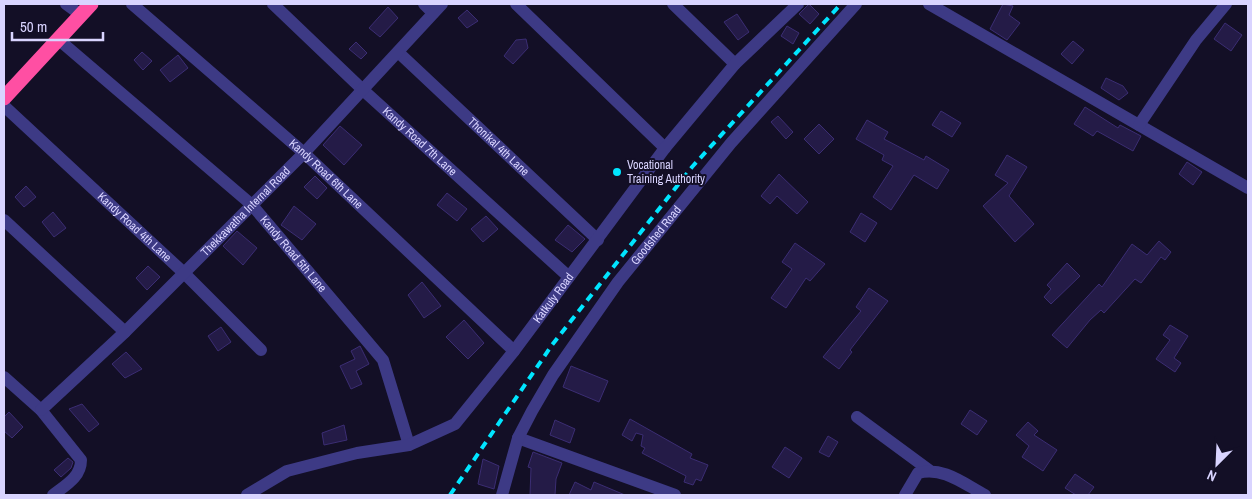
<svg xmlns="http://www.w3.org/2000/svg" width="1252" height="499" viewBox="0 0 1252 499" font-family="'Archivo Narrow',sans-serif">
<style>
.building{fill:#241b47;stroke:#3b2d73}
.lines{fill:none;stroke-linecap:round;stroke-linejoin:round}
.minor{stroke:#3d3a85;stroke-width:12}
.highway{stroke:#ff4fa3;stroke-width:15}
.rail{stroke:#00e5ff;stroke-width:4;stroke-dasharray:8 6;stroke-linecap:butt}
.poi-dot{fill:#00e5ff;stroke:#130f26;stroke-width:2}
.labels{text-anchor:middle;stroke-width:4;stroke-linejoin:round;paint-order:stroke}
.street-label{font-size:12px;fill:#d9d4ff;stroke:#130f26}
.poi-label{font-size:12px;fill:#d9d4ff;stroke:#130f26;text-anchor:start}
</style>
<rect width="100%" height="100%" fill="#130f26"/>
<path class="building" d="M809 4 819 14 810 24 799 14Z
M1003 4 1013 6 1009 15 1020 23 1007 40 990 29Z
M388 7 398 18 380 37 369 28Z
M467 10 478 21 467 28 458 18Z
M737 14 749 32 738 40 724 22Z
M1225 23 1242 35 1231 51 1214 39Z
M787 26 799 33 793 44 781 36Z
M526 39 528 48 513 64 504 56 516 40Z
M1073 41 1084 50 1072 64 1061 54Z
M356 42 367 53 361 59 349 49Z
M142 52 152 61 143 70 134 60Z
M178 55 188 68 170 82 160 70Z
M1106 78 1123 86 1128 93 1119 100 1101 88Z
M1085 107 1118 128 1120 125 1141 136 1133 151 1097 131 1093 136 1074 124Z
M941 111 961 123 952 137 932 125Z
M778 116 793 132 786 139 771 122Z
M867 120 888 132 884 139 924 160 926 156 949 170 937 189 914 175 891 210 873 197 893 166 882 160 884 155 856 139Z
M819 124 834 139 819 154 804 139Z
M340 126 362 145 344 165 323 145Z
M1007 155 1027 167 1009 196 1034 224 1015 242 983 206 1008 183 995 175Z
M1187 162 1202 172 1193 185 1179 174Z
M779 174 808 202 797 214 777 196 770 204 761 196Z
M315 176 327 188 317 199 304 187Z
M26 186 36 197 24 207 15 197Z
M447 193 467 209 457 221 437 205Z
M294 206 316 224 302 240 281 225Z
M53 212 66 228 54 237 42 222Z
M861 213 877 223 865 242 850 232Z
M486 216 498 229 483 242 471 229Z
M568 225 585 239 572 252 555 240Z
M237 231 257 248 243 265 223 246Z
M1159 241 1171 252 1165 260 1161 257 1141 283 1135 279 1104 313 1101 310 1090 320 1067 348 1052 335 1099 284 1102 287 1132 244 1147 255Z
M795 243 825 264 810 281 806 278 786 308 771 298 792 269 782 262Z
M1067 263 1080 276 1051 304 1044 297 1051 289 1047 285Z
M148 266 160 277 147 290 136 278Z
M422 282 441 306 424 318 408 295Z
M869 288 888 301 850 350 852 352 839 369 823 357 861 311 856 307Z
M464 320 484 343 468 359 446 337Z
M1170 325 1188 336 1174 358 1181 363 1175 372 1156 359 1170 340 1163 335Z
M221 327 231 342 218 351 208 336Z
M360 346 369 364 356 371 362 384 351 389 340 366 355 359 351 351Z
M126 352 142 369 125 378 112 364Z
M571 366 608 381 599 402 563 387Z
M82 404 99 424 89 432 69 409Z
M970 410 987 421 977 435 961 424Z
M9 412 23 427 12 438 4 431V417Z
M630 419 692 454 690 458 708 465 701 481 696 479 693 485 684 482 686 476 642 453 645 448 641 446 643 435 636 433 632 441 622 435Z
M555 420 575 429 570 443 550 435Z
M1028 422 1038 431 1034 435 1057 450 1043 471 1022 457 1029 446 1016 435Z
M344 425 347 440 324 445 322 433Z
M828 436 838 442 829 457 819 452Z
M785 447 802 458 789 478 772 467Z
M533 452 562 463 556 479 555 495H530L531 468 528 467Z
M68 458 73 462 71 468 61 477 54 470Z
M483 459 499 466 494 489 478 484Z
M1075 474 1094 487 1088 495H1076L1065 488Z
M575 482 591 490 594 482 625 495H569Z"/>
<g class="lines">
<g class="minor">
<path d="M66 4 81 15"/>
<path id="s1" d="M132 4 304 153 514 351"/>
<path id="s2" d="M273 4 363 90 569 277"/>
<path d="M424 4 433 13"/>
<path d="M516 4 665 148"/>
<path d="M673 4 735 64"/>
<path d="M929 4 1248 188"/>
<path id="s3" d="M59 40 252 205 383 360 409 445"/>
<path id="s4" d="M398 52 598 240"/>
<path id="s5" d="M4 106 184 273 261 350"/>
<path d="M1139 125 1196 40 1226 4"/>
<path d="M4 220 125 332"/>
<path d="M4 377 41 410 81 460C81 477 66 485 53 495"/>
<path id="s6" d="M41 410 125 332 304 153 442 4"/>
<path d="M857 417 929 470"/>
<path d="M518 438 675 495"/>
<path id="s7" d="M247 495 287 471 357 453 409 445 455 424 514 351 665 148 735 64 798 4"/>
<path id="s8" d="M502 495 518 438 532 411 553 375 618 282 731 143 856 4"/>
<path d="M905 495 918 473C943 466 964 484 985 495"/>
</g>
<path class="highway" d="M4 98 91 4"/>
<path class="rail" d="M450 495 552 345 692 167 841 4"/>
</g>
<circle class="poi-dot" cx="617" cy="172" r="5"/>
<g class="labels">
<g class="street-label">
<text dy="4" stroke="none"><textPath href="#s2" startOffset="201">Kandy Road 7th Lane</textPath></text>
<text dy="4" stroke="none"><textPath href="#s4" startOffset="138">Thonikal 4th Lane</textPath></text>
<text dy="4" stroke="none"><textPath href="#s1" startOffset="258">Kandy Road 6th Lane</textPath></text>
<text dy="4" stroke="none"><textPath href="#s6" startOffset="285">Thekkawatha Internal Road</textPath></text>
<text dy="4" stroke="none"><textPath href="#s5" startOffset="178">Kandy Road 4th Lane</textPath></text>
<text dy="4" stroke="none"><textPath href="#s8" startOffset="305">Goodshed Road</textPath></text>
<text dy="4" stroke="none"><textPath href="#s3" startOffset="318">Kandy Road 5th Lane</textPath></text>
<text dy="4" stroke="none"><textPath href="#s7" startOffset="382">Katkuly Road</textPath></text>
</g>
<g class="poi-label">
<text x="627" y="169">Vocational<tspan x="627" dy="14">Training Authority</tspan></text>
</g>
</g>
<rect width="1252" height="499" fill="none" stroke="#d9d4ff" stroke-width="10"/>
<g transform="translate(1217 464) rotate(204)" stroke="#130f26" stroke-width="4" paint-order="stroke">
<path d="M0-4L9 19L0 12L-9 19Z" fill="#d9d4ff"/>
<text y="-8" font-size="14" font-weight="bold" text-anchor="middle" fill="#d9d4ff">N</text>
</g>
<path d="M12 32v8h91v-8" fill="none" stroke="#d9d4ff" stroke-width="2.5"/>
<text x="20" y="32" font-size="15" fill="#d9d4ff" stroke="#130f26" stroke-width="4" paint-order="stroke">50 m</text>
</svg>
